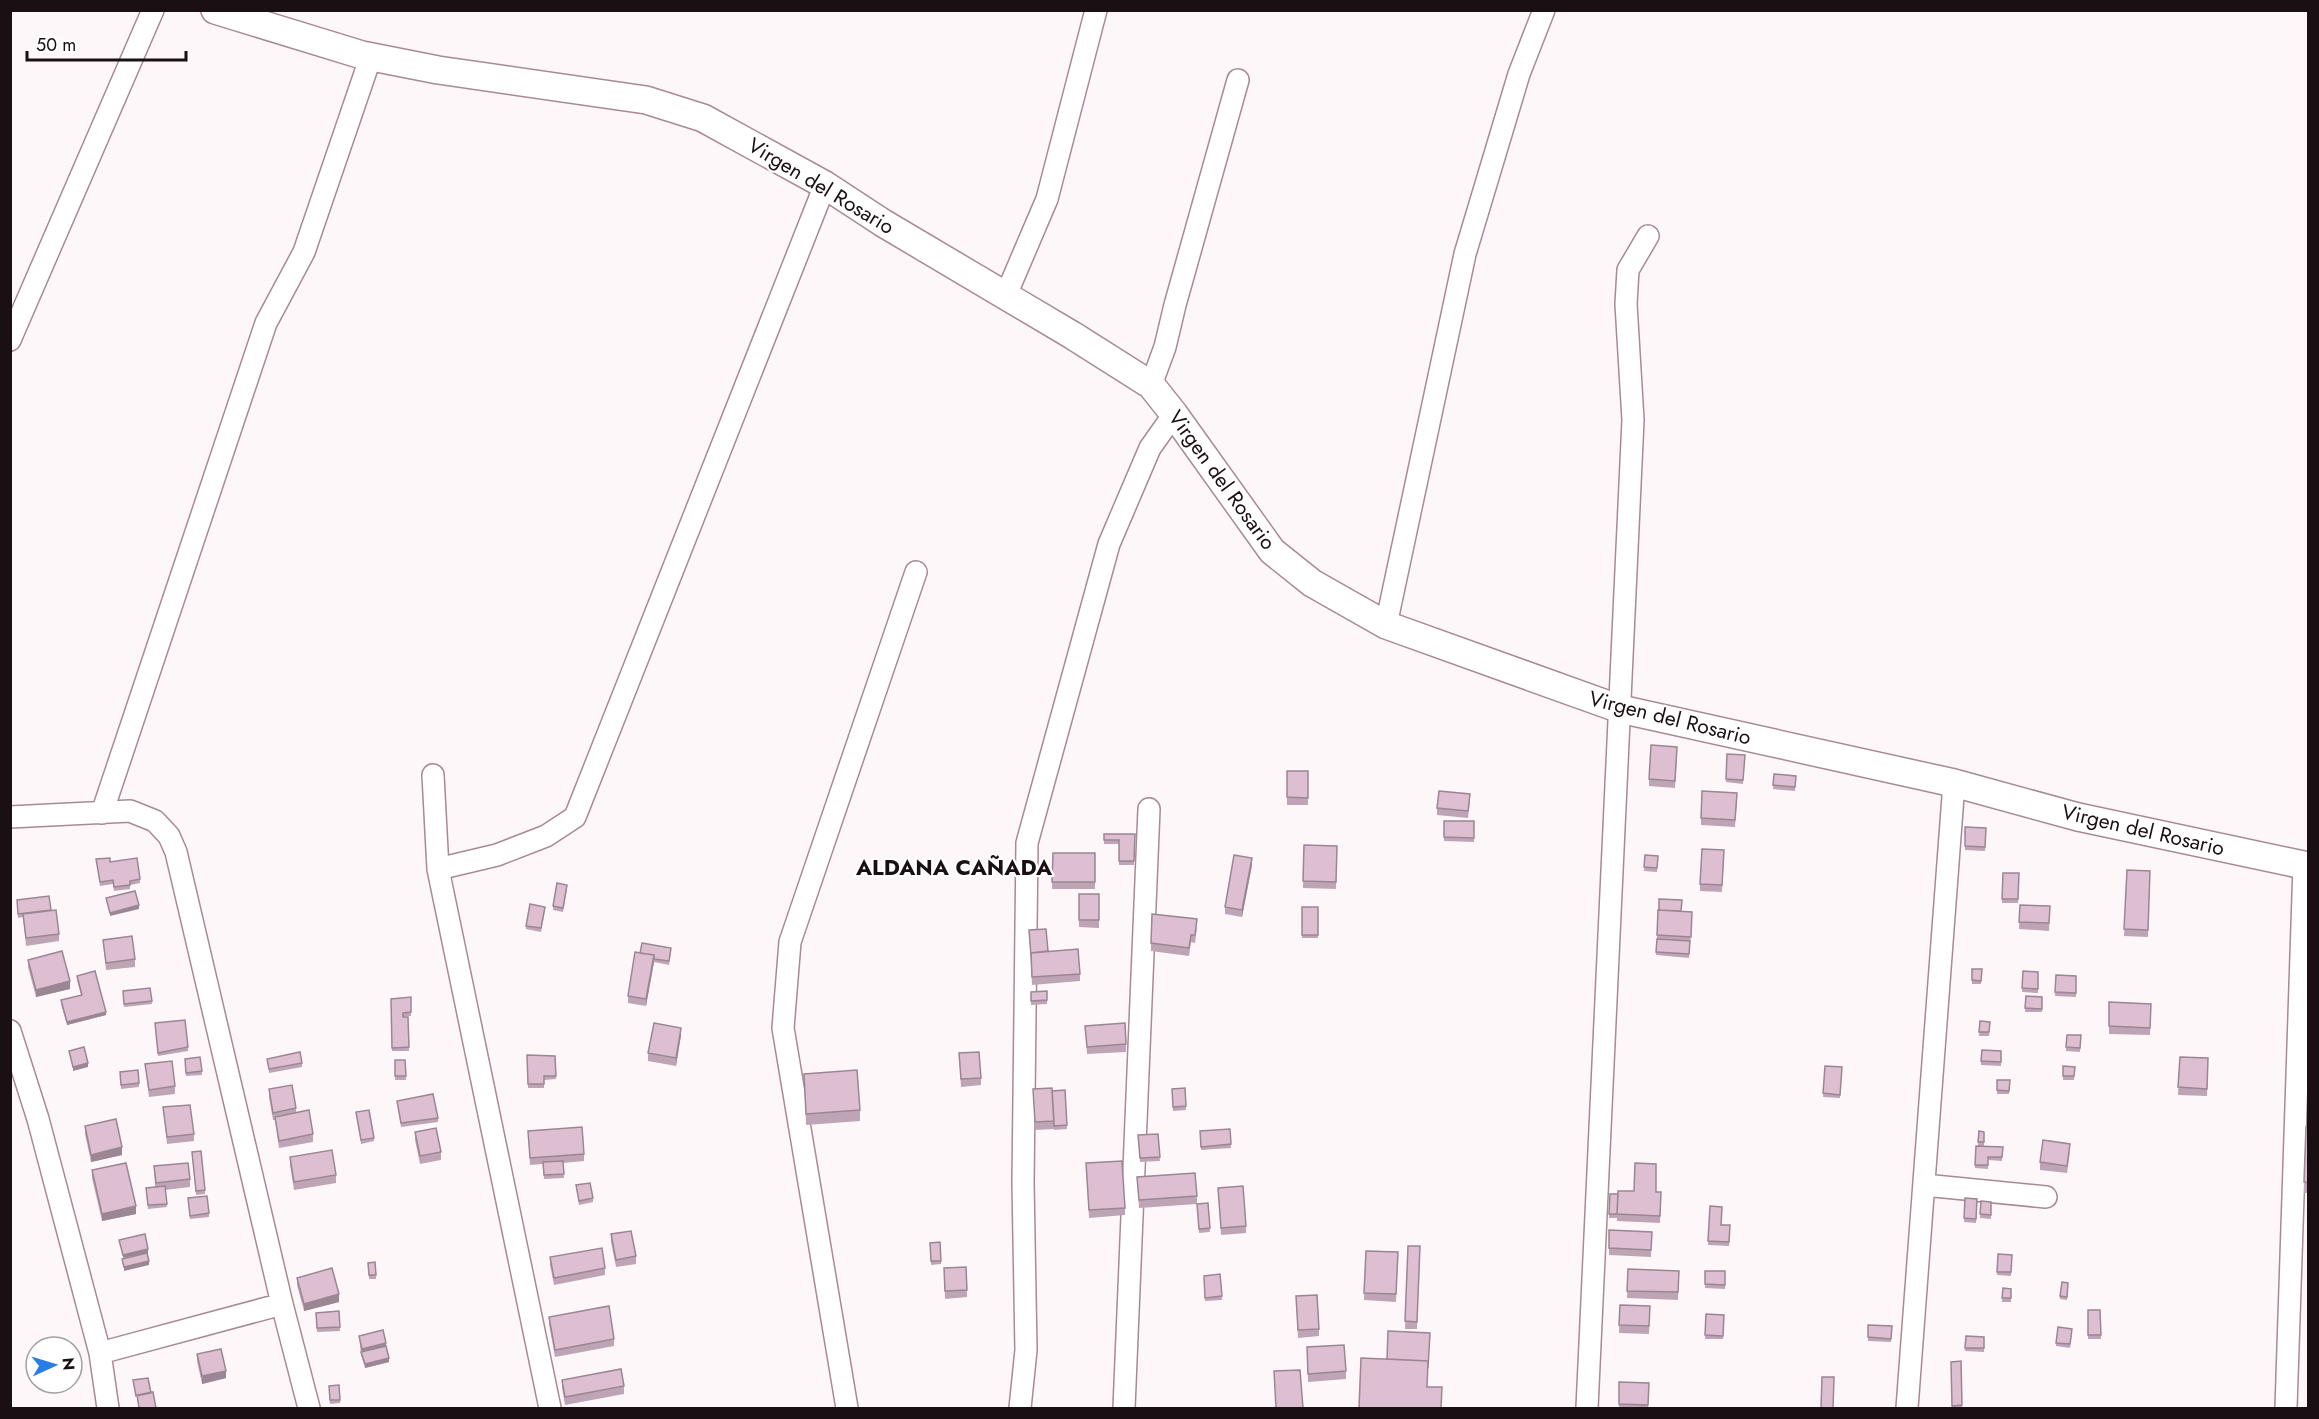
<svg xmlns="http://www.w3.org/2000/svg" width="2319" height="1419" viewBox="0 0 2319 1419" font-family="Jost,sans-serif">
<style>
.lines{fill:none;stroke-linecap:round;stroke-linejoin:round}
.minor-casing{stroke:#a88a92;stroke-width:24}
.tertiary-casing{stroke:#a88a92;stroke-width:30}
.minor{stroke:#fff;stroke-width:21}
.tertiary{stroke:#fff;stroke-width:27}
.wall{fill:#bfa4b5}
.shaded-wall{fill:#9b8693}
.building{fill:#debfd2;stroke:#9b8693;stroke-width:1.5}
.labels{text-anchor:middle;stroke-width:4.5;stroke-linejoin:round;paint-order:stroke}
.street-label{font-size:21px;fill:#1a0f12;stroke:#fff}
.neighbourhood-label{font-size:22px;font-weight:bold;fill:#1a0f12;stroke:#fff}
</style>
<rect width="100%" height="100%" fill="#fef7f9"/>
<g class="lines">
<defs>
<path id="minor" d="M1006 295 1047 199 1096 10
M10 340 153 10
M1151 385 1165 347 1175 305 1238 80
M1386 625 1465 254 1519 74 1544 10
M433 775 438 869 550 1408
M102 813 266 323 304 252 371 56
M10 817 130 811 155 821 169 836 176 852 282 1304
M438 869 497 855 546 836 575 817 825 185
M10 1031 38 1119 100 1353 108 1408
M1924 1185 2046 1197
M100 1353 282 1304 309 1408
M847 1408 783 1028 790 942 916 572
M1020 1408 1026 1350 1023 1183 1027 843 1109 544 1150 448 1174 414
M1124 1408 1149 809
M1587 1408 1633 420 1626 304 1628 270 1648 236
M1907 1408 1954 783
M2286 1408 2304 865"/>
<path id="tertiary" d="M215 10 362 55 438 70 646 100 703 118 825 185 883 223 1072 335 1151 385 1174 414 1272 551 1312 583 1386 625 1620 709 1954 783 2078 817 2308 866"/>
</defs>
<use href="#minor" class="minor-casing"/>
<use href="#tertiary" class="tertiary-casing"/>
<use href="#minor" class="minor"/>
<use href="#tertiary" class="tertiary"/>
</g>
<path class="wall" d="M1677 754 1675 788 1649 786V779Z
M1727 754 1745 755 1743 784 1726 782Z
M1287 771H1308V805H1287Z
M1774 774 1796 776 1795 791 1773 789Z
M1737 801 1735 827 1701 825V818Z
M1470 802 1468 818 1437 815V808Z
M1444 821H1474V842L1444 841Z
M1965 827 1986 828 1985 851 1965 850Z
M1104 834H1135L1134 865H1119V844H1104Z
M1304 845 1337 846 1336 889 1303 888Z
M1053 853H1095V889H1052Z
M1645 855 1658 856 1657 872 1644 871Z
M1724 857 1722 892 1700 891V884Z
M96 859 110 862 140 879V883L130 885V889L114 891 113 884 100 886Z
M1252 865 1242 917 1225 914V907Z
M2127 870 2150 871 2148 937 2124 936Z
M2003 873H2019L2018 903H2002Z
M567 889 563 912 553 910V906Z
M1079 894H1099V928L1079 927Z
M1659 899 1681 911 1692 919 1689 958 1656 955Z
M17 904 51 910 59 934V941L26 946 23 917 18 918Z
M2020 905 2050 906 2049 931 2019 929Z
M1302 907H1318V938H1302Z
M545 910 541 932 526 929V926Z
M1197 927 1195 943 1191 942 1189 956 1151 951V943Z
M1029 930 1048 951 1080 974V981L1032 985Z
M103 940 135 959V967L106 970Z
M671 952 669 965 654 962 646 1006 628 1003V996L640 953Z
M28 960 70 989 36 997 28 967Z
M1972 969H1982L1981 984H1972Z
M2023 971 2038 972V993L2022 992Z
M2056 975 2076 976V997L2055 996Z
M77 976 106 1015 67 1025 61 1004V1000L81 995 77 980Z
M150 988 152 1004 124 1007 123 991Z
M1047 991V1004L1031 1005V992Z
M2026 996 2042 997V1012H2025Z
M411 997V1016H403L408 1017 409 1051H392L391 999Z
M2109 1002 2151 1004 2150 1035 2109 1034Z
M1980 1021 1990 1022 1989 1036H1979Z
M155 1026 188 1047V1051L158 1056Z
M1085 1026 1126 1044V1052L1087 1054Z
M681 1035 676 1066 648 1061V1053Z
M2067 1035H2081L2080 1052 2066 1051Z
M2001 1051V1066L1981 1065V1061Z
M959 1053 981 1078V1085L961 1087Z
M527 1055 555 1056 556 1079 544 1080V1088H528Z
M2180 1057 2208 1058 2207 1096 2178 1095Z
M185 1059 202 1071V1075L186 1076Z
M267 1059 302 1063V1067L269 1073Z
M395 1060H405L406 1080H395Z
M145 1064 175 1086V1094L149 1097Z
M1825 1066 1842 1067 1840 1098 1823 1097Z
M2063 1066 2075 1067 2074 1080H2063Z
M120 1072 139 1083V1087L121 1089Z
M804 1074 860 1110V1121L806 1125Z
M1997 1080H2010L2009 1094H1997Z
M1185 1088 1186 1110 1173 1111 1172 1089Z
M269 1089 296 1108V1113L313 1134V1142L279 1148 275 1120H273L269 1097Z
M1033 1089 1052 1091 1065 1090 1067 1129 1054 1130V1129L1035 1130Z
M397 1101 438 1118V1122L401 1127Z
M163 1107 194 1134V1141L167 1144Z
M356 1112 374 1138V1141L361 1144Z
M85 1126 122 1155 91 1162 85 1134Z
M2308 1127V1193H2304V1182Z
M1230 1129 1231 1148 1201 1150 1200 1131Z
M528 1131 584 1154V1161L563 1163 564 1178 544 1179 543 1164 530 1165Z
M1979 1131 1984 1132V1146H1978Z
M415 1132 441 1152V1160L420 1164 415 1140Z
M1158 1134 1160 1161 1140 1162 1138 1135Z
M1976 1146 2003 1147 2002 1161 1988 1160V1169L1975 1168Z
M2070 1151 2067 1173 2040 1170V1162Z
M192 1155 205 1190V1194L196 1195Z
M290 1157 336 1175V1183L294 1190 290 1165Z
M1086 1163 1125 1208V1215L1089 1218Z
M154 1166 190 1179V1187L165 1190 167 1207 148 1209 146 1192 155 1187Z
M92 1170 136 1214 102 1221 92 1178Z
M1137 1177 1197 1196V1204L1139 1208Z
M576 1185 593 1198V1202L579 1205Z
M1218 1188 1246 1226V1233L1221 1235Z
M1656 1192H1661L1660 1223 1617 1221V1218H1609L1610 1194Z
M1965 1198 1977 1199 1976 1223 1964 1222Z
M188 1201 209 1213V1217L190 1219Z
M1981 1201 1991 1202V1219L1980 1218Z
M1208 1203 1210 1232 1199 1233 1197 1204Z
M1710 1206 1721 1225H1730L1729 1246 1708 1245Z
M1609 1230 1652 1232 1651 1257 1609 1255Z
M611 1234 636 1256V1264L616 1267 611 1242Z
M940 1242 941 1264 931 1265 930 1243Z
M1408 1246H1420L1417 1329H1405Z
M1366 1251 1398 1252 1396 1302 1364 1300Z
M1998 1254 2012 1255 2011 1276 1997 1275Z
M550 1257 605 1268V1275L554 1285 550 1265Z
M375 1262 376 1279H369L368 1263Z
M944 1268 967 1290V1297L945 1299Z
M1628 1269 1679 1271 1678 1300 1627 1298Z
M1705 1271H1725V1289L1705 1288Z
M1220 1274 1222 1300 1205 1301 1204 1276Z
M297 1278 339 1302 304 1311 297 1285Z
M2068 1287 2067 1300 2060 1299V1296Z
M2003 1288 2011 1289V1302H2002Z
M1296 1296 1319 1329V1336L1298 1338Z
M1620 1305 1650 1306 1649 1334 1619 1333Z
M2088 1310H2100L2101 1339H2088Z
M339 1311 340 1331 317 1332 316 1313Z
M1706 1314 1724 1315 1723 1339H1705Z
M549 1317 614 1339V1346L555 1357 549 1324Z
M1868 1325 1892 1326 1891 1342 1868 1341Z
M2072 1332 2070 1348 2056 1346V1343Z
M359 1336 386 1346 389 1362 365 1368 361 1355Z
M1966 1336 1984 1337V1352L1965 1351Z
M1307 1347 1346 1371V1379L1308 1382Z
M197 1354 226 1378 202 1384 197 1361Z
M1961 1361 1962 1408H1952L1951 1362Z
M562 1380 624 1386V1394L565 1405 562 1388Z
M1619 1382 1649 1383 1648 1408H1619Z
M339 1385 340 1403 330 1404 329 1386Z"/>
<path class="shaded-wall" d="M1252 858V865L1242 917V910Z
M139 905V909L110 916V913Z
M654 955V962L646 1006V999Z
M70 981V989L36 997V990Z
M106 1012V1015L67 1025V1022Z
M681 1028V1035L676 1066V1058Z
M88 1063V1067L73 1071V1067Z
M122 1147V1155L91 1162V1155Z
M136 1206V1214L102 1221V1214Z
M148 1249V1253L123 1258V1255Z
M149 1261V1265L124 1271V1267Z
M339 1294V1302L304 1311V1304Z
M386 1343V1347L362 1353V1349Z
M389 1358V1362L365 1368V1364Z
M226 1371V1378L202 1384V1376Z"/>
<path class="building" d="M1651 745 1677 747 1675 781 1649 779Z
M1727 754 1745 755 1743 780 1726 779Z
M1287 771H1308V798L1287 797Z
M1774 774 1796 776 1795 787 1773 785Z
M1439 791 1470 794 1468 811 1437 808Z
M1702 791 1737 793 1735 820 1701 818Z
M1444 821H1474V838L1444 837Z
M1965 827 1986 828 1985 847 1965 846Z
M1104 834H1135L1134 861H1119V840H1104Z
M1304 845 1337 846 1336 882 1303 881Z
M1702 849 1724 850 1722 885 1700 884Z
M1053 853H1095V882H1052Z
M1234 855 1252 858 1242 910 1225 907Z
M1645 855 1658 856 1657 868 1644 867Z
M110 858V862L137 858 140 879 130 881V885L114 887 113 880 100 882 96 859Z
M2127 870 2150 871 2148 930 2124 929Z
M2003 873H2019L2018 899H2002Z
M557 883 567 885 563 908 553 906Z
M135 891 139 905 110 913 106 898Z
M1079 894H1099V920H1079Z
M49 896 51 910 18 914 17 900Z
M1659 899 1682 900 1681 911 1659 910Z
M530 904 545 907 541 928 526 926Z
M2020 905 2050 906 2049 923 2019 922Z
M1302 907H1318V935H1302Z
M56 910 59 934 26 938 23 914Z
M1658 910 1692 912 1691 937 1657 935Z
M1152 914 1197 919 1195 935H1191L1189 948 1151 943Z
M1046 929 1048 951 1031 953V956L1029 930Z
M132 936 135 959 106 963 103 940Z
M1657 939 1690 941 1689 954 1656 952Z
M642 943 671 948 669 961 654 959V955L640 953Z
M1078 949 1080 974 1032 977 1031 953Z
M62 951 70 981 36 990 28 960Z
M635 952 654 955 646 999 628 996Z
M1972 969H1982L1981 981 1972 980Z
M95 971 106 1012 67 1022 61 1000 82 995 77 976Z
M2023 971 2038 972V989L2022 988Z
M2056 975 2076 976V993L2055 992Z
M150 988 152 1001 124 1004 123 991Z
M1047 991V1000L1031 1001V992Z
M2026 996 2042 997V1009L2025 1008Z
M411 997V1012L403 1013V1017H408L409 1047 392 1048 391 999Z
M2109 1002 2151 1004 2150 1028 2109 1026Z
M185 1020 188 1047 158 1053 155 1023Z
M1980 1021 1990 1022 1989 1032H1979Z
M654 1023 681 1028 676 1058 648 1053Z
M1125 1023 1126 1044 1087 1047 1085 1026Z
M2067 1035H2081L2080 1048 2066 1047Z
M84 1047 88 1063 73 1067 69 1051Z
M1982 1050 2001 1051V1062L1981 1061Z
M300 1052 302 1063 269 1069 267 1059Z
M979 1052 981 1078 961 1079 959 1053Z
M527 1055 555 1056 556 1076H544V1084H528Z
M200 1057 202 1071 186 1073 185 1059Z
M2180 1057 2208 1058 2207 1089 2178 1087Z
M395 1060H405L406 1076H395Z
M172 1061 175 1086 149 1090 145 1064Z
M1825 1066 1842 1067 1840 1095 1823 1093Z
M2063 1066 2075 1067 2074 1076H2063Z
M138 1070 139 1083 121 1085 120 1072Z
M857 1070 860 1110 806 1114 804 1074Z
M1997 1080H2010L2009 1091 1997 1090Z
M292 1085 296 1108 273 1113 269 1089Z
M1052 1088 1054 1121 1035 1122 1033 1089Z
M1185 1088 1186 1106 1173 1107 1172 1089Z
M1065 1090 1067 1125 1054 1126 1052 1091Z
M433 1094 438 1118 401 1123 397 1101Z
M190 1105 194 1134 167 1137 163 1107Z
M309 1110 313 1134 279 1141 275 1117Z
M369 1110 374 1138 361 1140 356 1112Z
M116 1119 122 1147 91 1155 85 1126Z
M582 1127 584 1154 530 1158 528 1131Z
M2306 1127H2308V1182H2304Z
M436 1128 441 1152 420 1156 415 1132Z
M1230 1129 1231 1144 1201 1147 1200 1131Z
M1979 1131 1984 1132V1142H1978Z
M1158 1134 1160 1157 1140 1158 1138 1135Z
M2043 1140 2070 1144 2067 1166 2040 1162Z
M1976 1146 2003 1147 2002 1157H1988V1165H1975Z
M332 1150 336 1175 294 1182 290 1157Z
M201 1151 205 1190 196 1191 192 1152Z
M563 1161 564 1174 544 1175 543 1162Z
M1122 1161 1125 1208 1089 1210 1086 1163Z
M126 1163 136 1206 102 1214 92 1170Z
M188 1163 190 1179 156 1183 154 1166Z
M1635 1163 1656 1164V1192H1661L1660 1216 1617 1214 1618 1191H1634Z
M1195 1173 1197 1196 1139 1200 1137 1177Z
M590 1183 593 1198 579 1201 576 1185Z
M165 1186 167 1204 148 1205 146 1188Z
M1243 1186 1246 1226 1221 1228 1218 1188Z
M1610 1194H1618L1617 1214H1609Z
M207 1196 209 1213 190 1216 188 1198Z
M1965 1198 1977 1199 1976 1219 1964 1218Z
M1981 1201 1991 1202V1215L1980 1214Z
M1208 1203 1210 1228 1199 1229 1197 1204Z
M1710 1206 1722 1207 1721 1225H1730L1729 1242 1708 1241Z
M1609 1230 1652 1232 1651 1250 1609 1248Z
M631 1231 636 1256 616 1260 611 1234Z
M145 1234 148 1249 123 1255 119 1240Z
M940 1242 941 1261H931L930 1243Z
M1408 1246H1420L1417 1322 1405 1321Z
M602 1248 605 1268 554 1278 550 1257Z
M1366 1251 1398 1252 1396 1294 1364 1293Z
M147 1253 149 1261 124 1267 122 1259Z
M1998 1254 2012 1255 2011 1272H1997Z
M375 1262 376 1275H369L368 1263Z
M966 1267 967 1290 945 1291 944 1268Z
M332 1268 339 1294 304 1304 297 1278Z
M1628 1269 1679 1271 1678 1292 1627 1291Z
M1705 1271H1725V1285L1705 1284Z
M1220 1274 1222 1296 1205 1298 1204 1276Z
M2062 1282 2068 1283 2067 1297 2060 1296Z
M2003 1288 2011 1289V1298H2002Z
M1317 1295 1319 1329 1298 1330 1296 1296Z
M1620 1305 1650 1306 1649 1326 1619 1325Z
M609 1306 614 1339 555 1350 549 1317Z
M2088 1310H2100L2101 1335H2088Z
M339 1311 340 1327 317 1328 316 1313Z
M1706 1314 1724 1315 1723 1336 1705 1335Z
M1868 1325 1892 1326 1891 1339 1868 1337Z
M2058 1327 2072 1329 2070 1344 2056 1343Z
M383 1330 386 1343 362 1349 359 1336Z
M1388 1331 1430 1333 1428 1368V1361L1387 1359Z
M1966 1336 1984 1337V1348H1965Z
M1344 1345 1346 1371 1308 1374 1307 1347Z
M386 1346 389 1358 365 1364 361 1352Z
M221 1349 226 1371 202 1376 197 1354Z
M1361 1358 1428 1361 1427 1387H1442L1441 1408H1359Z
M1961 1361 1962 1405 1952 1406 1951 1362Z
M621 1369 624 1386 565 1397 562 1380Z
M1300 1370 1303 1408H1276L1274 1371Z
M1822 1377H1834L1833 1408H1821Z
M148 1378 151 1393 136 1396 133 1380Z
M1619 1382 1649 1383 1648 1405 1619 1404Z
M339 1385 340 1400H330L329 1386Z
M153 1392 156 1408H139L137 1395Z"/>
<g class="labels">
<g class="street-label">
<text transform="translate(821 186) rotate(31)" y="7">Virgen del Rosario</text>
<text transform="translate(1222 480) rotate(54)" y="7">Virgen del Rosario</text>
<text transform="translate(1670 718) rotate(14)" y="7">Virgen del Rosario</text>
<text transform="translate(2143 830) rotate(13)" y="7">Virgen del Rosario</text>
</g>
<g class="neighbourhood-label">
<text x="954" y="875">ALDANA CAÑADA</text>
</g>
</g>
<rect width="2319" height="1419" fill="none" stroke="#1a0f12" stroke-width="24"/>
<g transform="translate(54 1365) rotate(86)"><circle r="28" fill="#ffffff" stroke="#a39fa0" stroke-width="1.5"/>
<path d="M0-4.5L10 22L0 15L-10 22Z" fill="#287de7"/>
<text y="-9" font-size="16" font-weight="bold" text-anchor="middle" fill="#1a0f12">N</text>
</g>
<path d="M27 51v9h159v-9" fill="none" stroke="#1a0f12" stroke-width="3"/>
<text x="36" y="51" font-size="18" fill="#1a0f12" stroke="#ffffff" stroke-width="4.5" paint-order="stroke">50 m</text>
</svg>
